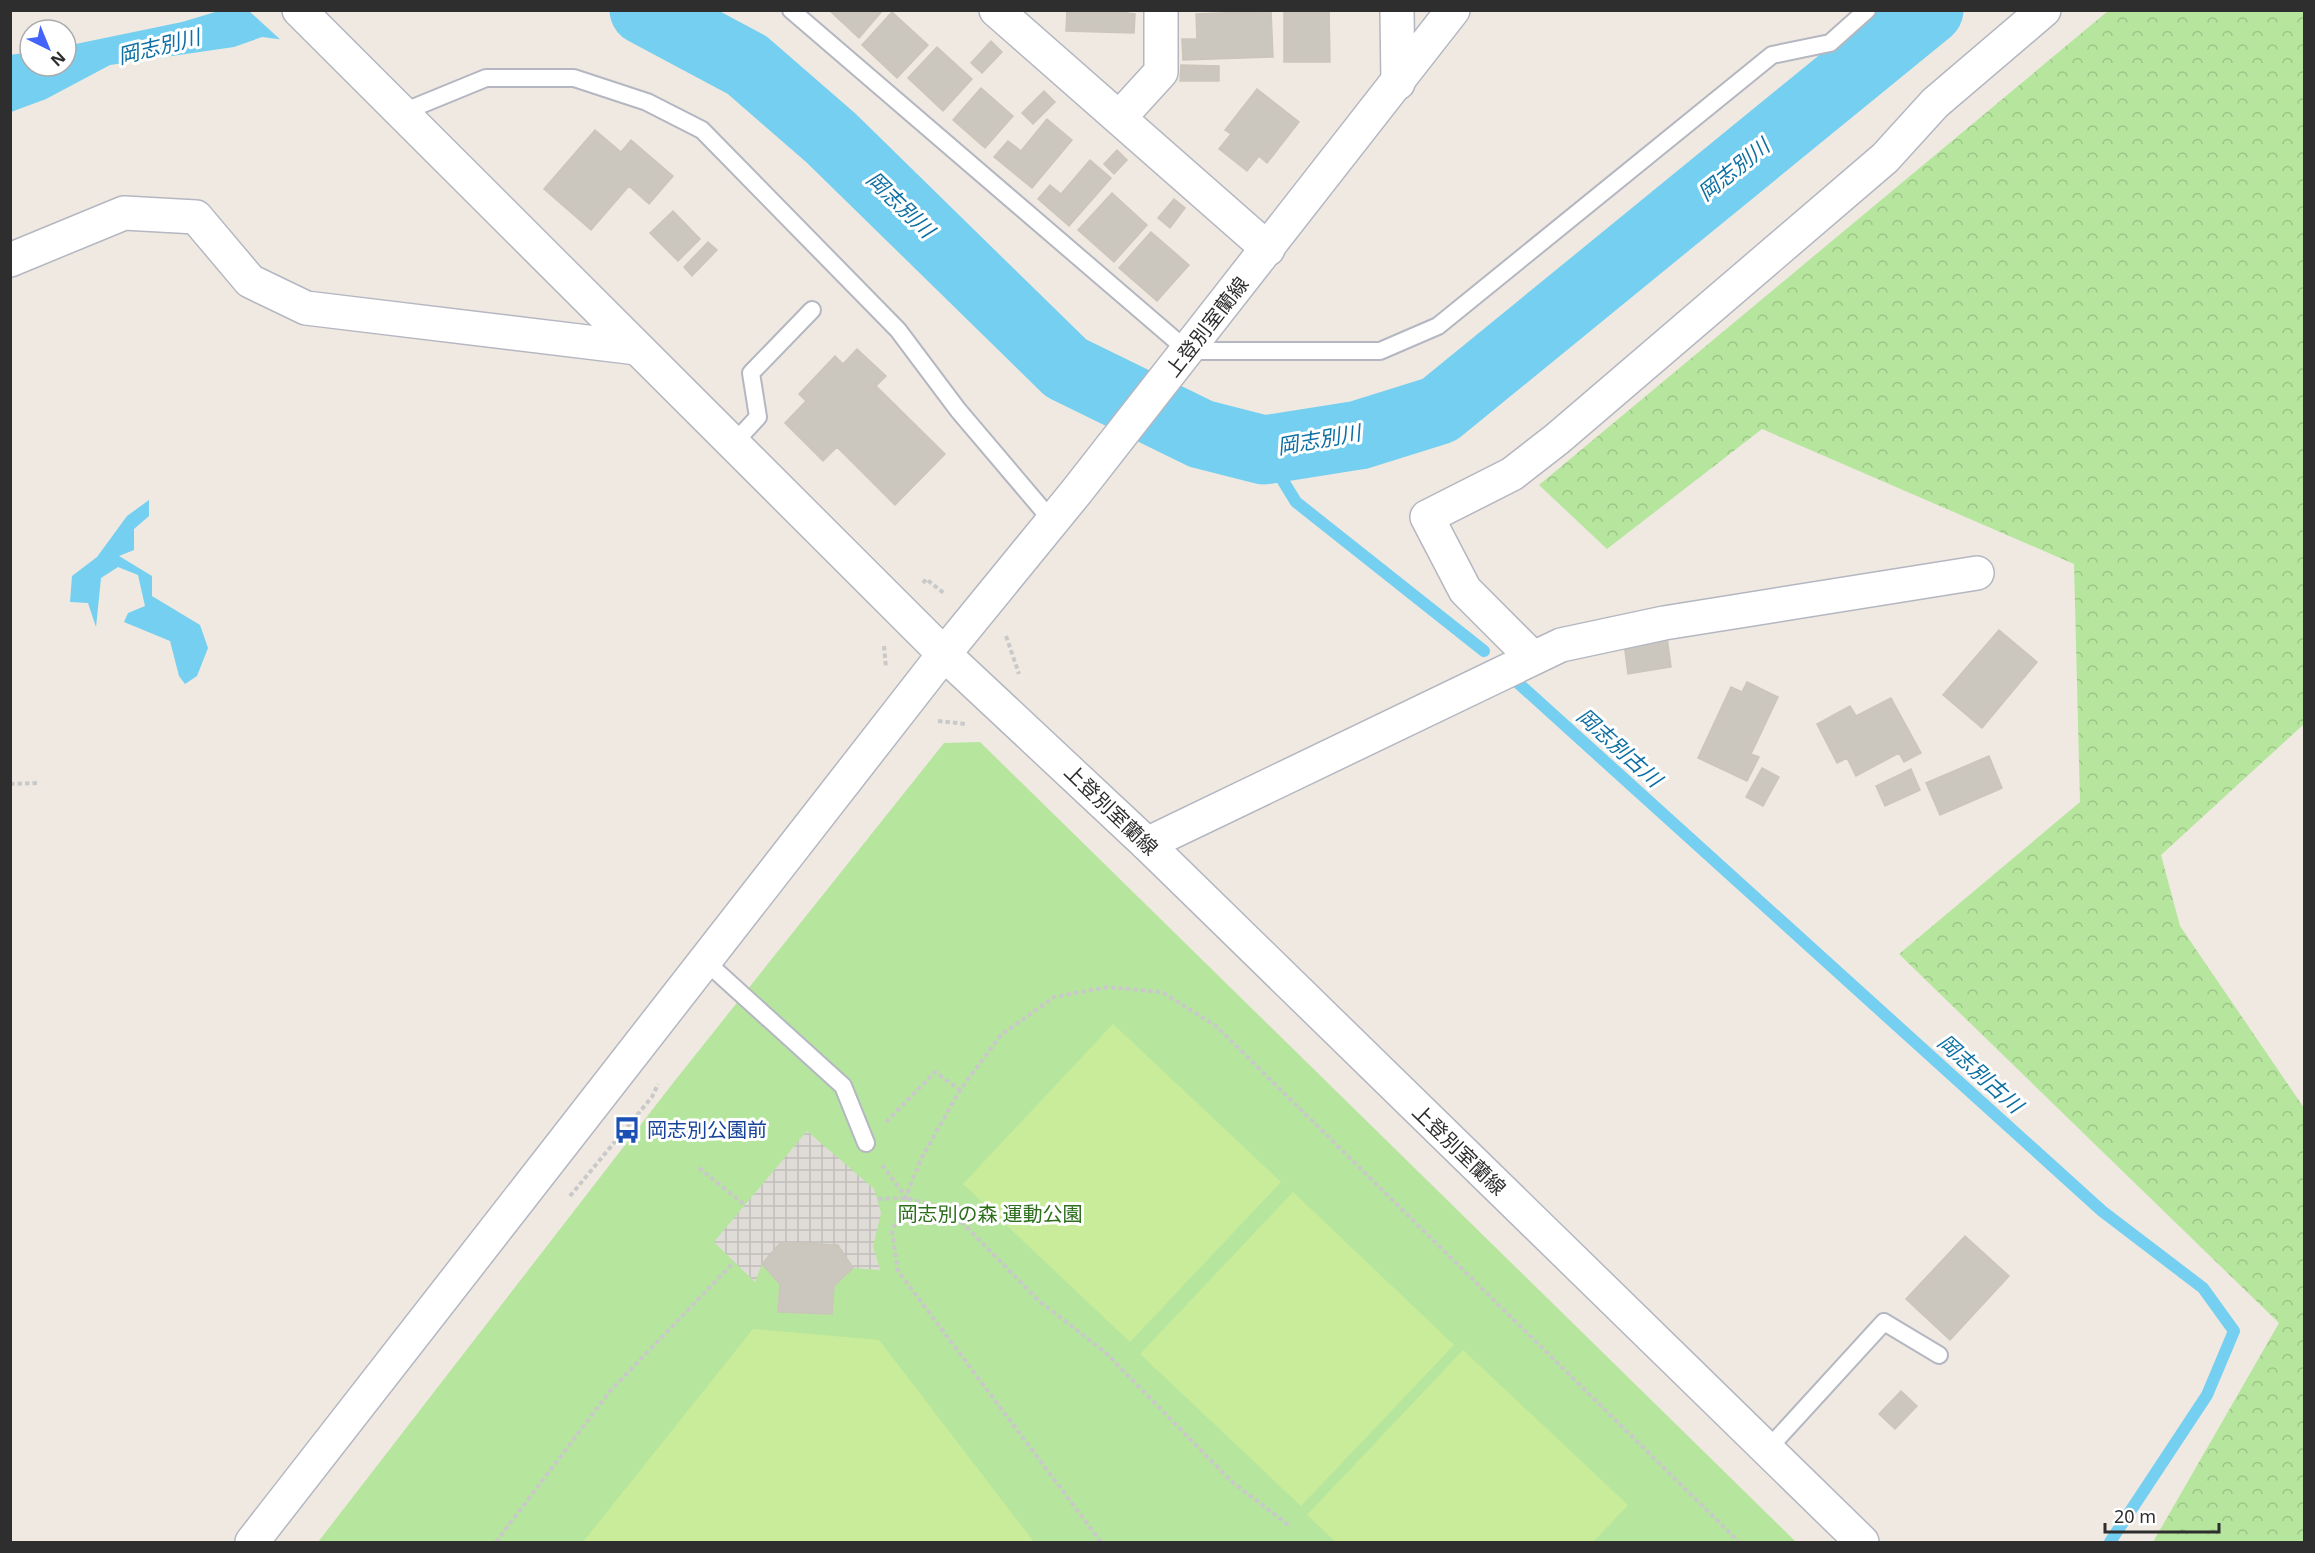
<svg xmlns="http://www.w3.org/2000/svg" width="2315" height="1553" viewBox="0 0 2315 1553" font-family="'Noto Sans','Noto Sans JP',sans-serif">
<style>
.grass{fill:#b6e59e}
.forest{fill:url(#forest-crowns)}
.pitch{fill:#c9ec9a}
.plaza{fill:url(#plaza-grid)}
.water{fill:#75cff0}
.pier{fill:#efe9e1}
.lines{fill:none;stroke-linecap:round;stroke-linejoin:round}
.stream{stroke:#75cff0;stroke-width:12}
.river{stroke:#75cff0;stroke-width:69}
.building{fill:#cbc7bf;stroke:#cbc5ba;stroke-width:1.5}
.service-casing{stroke:#b4b7c1;stroke-width:20}
.minor-casing{stroke:#b4b7c1;stroke-width:36}
.tertiary-casing{stroke:#b4b7c1;stroke-width:36}
.secondary-casing{stroke:#b4b7c1;stroke-width:36}
.path{stroke:#c9c9c9;stroke-width:4;stroke-dasharray:4.5 3;stroke-linecap:butt}
.service{stroke:#fff;stroke-width:16}
.minor{stroke:#fff;stroke-width:33}
.tertiary{stroke:#fff;stroke-width:33}
.secondary{stroke:#fff;stroke-width:33}
.labels{text-anchor:middle;stroke-width:6;stroke-linejoin:round;paint-order:stroke}
.street-label{font-size:20px;fill:#2e2e2e;stroke:#fff}
.transit-label{font-size:20px;fill:#164399;stroke:#fff;text-anchor:start}
.park-label{font-size:20px;fill:#2c6e1b;stroke:#fff}
.water-label{font-size:21px;font-style:italic;fill:#0d6fa3;stroke:#fff}
</style>
<defs>
<pattern id="forest-crowns" width="20" height="18" patternUnits="userSpaceOnUse" patternTransform="scale(1.5)"><rect width="20" height="18" fill="#b6e59e"/><path d="M2 6a3 3 0 1 1 6 0M12 15a3 3 0 1 1 6 0" fill="none" stroke="#9dc588"/></pattern>
<pattern id="plaza-grid" width="8" height="8" patternUnits="userSpaceOnUse" patternTransform="scale(1.5)"><rect width="8" height="8" fill="#dfdcd8"/><path d="M0 4h8M4 0v8" fill="none" stroke="#c0bdba"/></pattern>
</defs>
<rect width="100%" height="100%" fill="#efe9e1"/>
<path class="grass" d="M980 742 1796 1542H318L673 1083 944 743Z"/>
<path class="forest" d="M2108 11H2304V724L2161 855 2180 926 2304 1108V1542H2153L2279 1323 1899 954 2080 802 2074 564 1762 429 1607 549 1539 485Z"/>
<path class="pitch" d="M1113 1024 1281 1182 1130 1342 963 1184Z
M1293 1192 1454 1345 1301 1506 1140 1354Z
M753 1329 879 1340 1034 1542H583Z
M1463 1350 1628 1505 1593 1542H1336L1307 1515Z"/>
<path class="plaza" d="M807 1131 874 1189 881 1213 873 1246 880 1270 853 1268 838 1245 781 1242 762 1264 755 1282 714 1242Z"/>
<path class="water" d="M222 10 277 11 309 43 262 37 234 47 110 65 46 99 11 112 10 55 30 52V66H66V46L182 22Z
M149 500V516L134 529V550L119 556 152 576V596L200 625 208 648 197 676 185 684 179 676 170 641 124 622 128 613 145 606 138 575 118 567 101 578 96 627 88 603 70 602 72 576 97 557 127 516Z"/>
<path class="pier" d="M281 10 311 40V45L283 42 249 11Z"/>
<g class="lines">
<path class="stream" d="M1264 450 1296 502 1484 651
M1516 681 2102 1211 2203 1288 2234 1331 2207 1395 2110 1542"/>
<path class="river" d="M644 10 747 65 831 138 1066 368 1201 434 1264 450 1359 435 1439 410 1929 10"/>
</g>
<path class="building" d="M829 10H883L859 38Z
M1067 10H1127V13L1135 14 1134 33 1066 31Z
M1284 10H1329L1330 62H1284Z
M1271 11 1273 57 1183 60 1182 39H1197L1196 14Z
M892 12 928 45 897 78 862 45Z
M991 41 1002 52 982 73 971 63Z
M937 47 972 79 943 111 908 78Z
M1181 65 1219 66V81H1180Z
M981 88 1013 116 985 148 953 120Z
M1257 89 1299 122 1267 163 1259 156 1247 171 1219 149 1231 134 1225 130Z
M1044 91 1055 102 1033 124 1022 113Z
M1047 119 1072 140 1032 188 994 157 1008 141 1021 151Z
M595 130 621 152 631 140 673 176 649 204 629 186 591 230 544 189Z
M1117 150 1127 160 1114 174 1104 164Z
M1090 160 1111 178 1069 226 1038 199 1050 185 1061 194Z
M1112 193 1147 225 1114 262 1078 230Z
M1174 199 1185 208 1170 228 1158 218Z
M673 211 700 239 678 261 650 233Z
M1151 232 1189 265 1157 301 1119 268Z
M708 242 717 250 692 276 684 267Z
M857 349 886 376 876 386 945 454 895 505 837 447 823 461 785 423 806 401 799 394 835 356 843 364Z
M1999 630 2037 662 1982 728 1943 695Z
M1667 637 1671 667 1628 674 1624 643Z
M1747 682 1778 697 1751 754 1759 757 1747 781 1698 758 1731 687 1742 692Z
M1891 698 1921 753 1904 762 1899 753 1856 776 1847 758 1837 763 1817 724 1850 706 1856 716Z
M1989 756 2002 788 1940 815 1926 783Z
M1762 768 1779 777 1763 806 1746 797Z
M1911 769 1920 790 1885 806 1876 786Z
M1965 1236 2009 1276 1950 1340 1906 1299Z
M781 1242 838 1245 853 1268 834 1286 832 1314 778 1312 780 1284 762 1264Z
M1901 1391 1917 1406 1895 1429 1879 1414Z"/>
<g class="lines">
<defs>
<path id="service" d="M791 10 1188 351H1380L1438 326 1772 55 1830 43 1867 10
M403 112 486 78H574L647 102 702 130 898 330 958 410 1053 522
M733 444 758 417 751 373 812 310
M704 960 843 1086 866 1143
M1766 1451 1884 1322 1939 1355"/>
<path id="minor" d="M996 10 1268 249
M1397 10 1398 83
M1119 118 1161 72V10
M10 260 124 213 196 217 250 281 306 308 637 348
M1533 658 1465 590 1427 517 1512 474 1557 439 1885 158 1935 103 2044 10
M1147 844 1561 645 1664 623 1977 573"/>
<path id="tertiary" d="M252 1542 944 654 299 10"/>
<path id="secondary" d="M1453 10 1077 491 944 654 1147 844 1862 1542"/>
</defs>
<use href="#service" class="service-casing"/>
<use href="#minor" class="minor-casing"/>
<use href="#tertiary" class="tertiary-casing"/>
<use href="#secondary" class="secondary-casing"/>
<path class="path" d="M923 583 926 579 945 594
M1006 636 1019 674
M884 646 886 668
M938 721 966 724
M10 784 37 783
M886 1122 935 1072 960 1090
M882 1165 906 1197
M699 1168 745 1205
M570 1196 652 1097 658 1084
M878 1199 906 1198 949 1209 1039 1301 1105 1352 1232 1482 1291 1527
M496 1542 610 1391 734 1262
M1101 1542 898 1271 892 1232 921 1159 960 1090 1001 1035 1054 997 1108 987 1162 992 1216 1026 1739 1542"/>
<use href="#service" class="service"/>
<use href="#minor" class="minor"/>
<use href="#tertiary" class="tertiary"/>
<use href="#secondary" class="secondary"/>
</g>
<defs>
<symbol id="bus-bare" viewBox="-9 -9 18 18"><path d="M-5-6H5V4H4V6H2V4H-2V6H-4V4H-5ZM-3.5-4V0h7V-4ZM-3.5 1.2v1.5H-2V1.2ZM2 1.2v1.5H3.5V1.2Z" fill="#1a4fb4" stroke="#fff" stroke-width="2.5" paint-order="stroke"/></symbol>
</defs>
<g fill-rule="evenodd">
<use href="#bus-bare" x="608" y="1111" width="38" height="38"/>
</g>
<g class="labels">
<g class="street-label">
<text transform="translate(1207 327) rotate(-52)" y="7">上登別室蘭線</text>
<text transform="translate(1111 810) rotate(44)" y="7">上登別室蘭線</text>
<text transform="translate(1459 1150) rotate(44)" y="7">上登別室蘭線</text>
</g>
<g class="transit-label">
<text x="647" y="1137">岡志別公園前</text>
</g>
<g class="park-label">
<text x="990" y="1221">岡志別の森 運動公園</text>
</g>
<g class="water-label">
<text transform="translate(159 47) rotate(-14)" y="7">岡志別川</text>
<text transform="translate(1734 170) rotate(-39)" y="7">岡志別川</text>
<text transform="translate(900 205) rotate(44)" y="7">岡志別川</text>
<text transform="translate(1319 440) rotate(-10)" y="7">岡志別川</text>
<text transform="translate(1619 748) rotate(42)" y="7">岡志別古川</text>
<text transform="translate(1980 1074) rotate(42)" y="7">岡志別古川</text>
</g>
</g>
<rect width="2315" height="1553" fill="none" stroke="#2e2e2e" stroke-width="24"/>
<g transform="translate(48 48) rotate(137)"><circle r="28" fill="#ffffff" stroke="#ababab" stroke-width="1.5"/>
<path d="M0-4.5L10 22L0 15L-10 22Z" fill="#4264fb"/>
<text y="-9" font-size="16" font-weight="bold" text-anchor="middle" fill="#2e2e2e">N</text>
</g>
<path d="M2105 1523v9h114v-9" fill="none" stroke="#2e2e2e" stroke-width="3"/>
<text x="2114" y="1523" font-size="18" fill="#2e2e2e" stroke="#ffffff" stroke-width="4.5" paint-order="stroke">20 m</text>
</svg>
